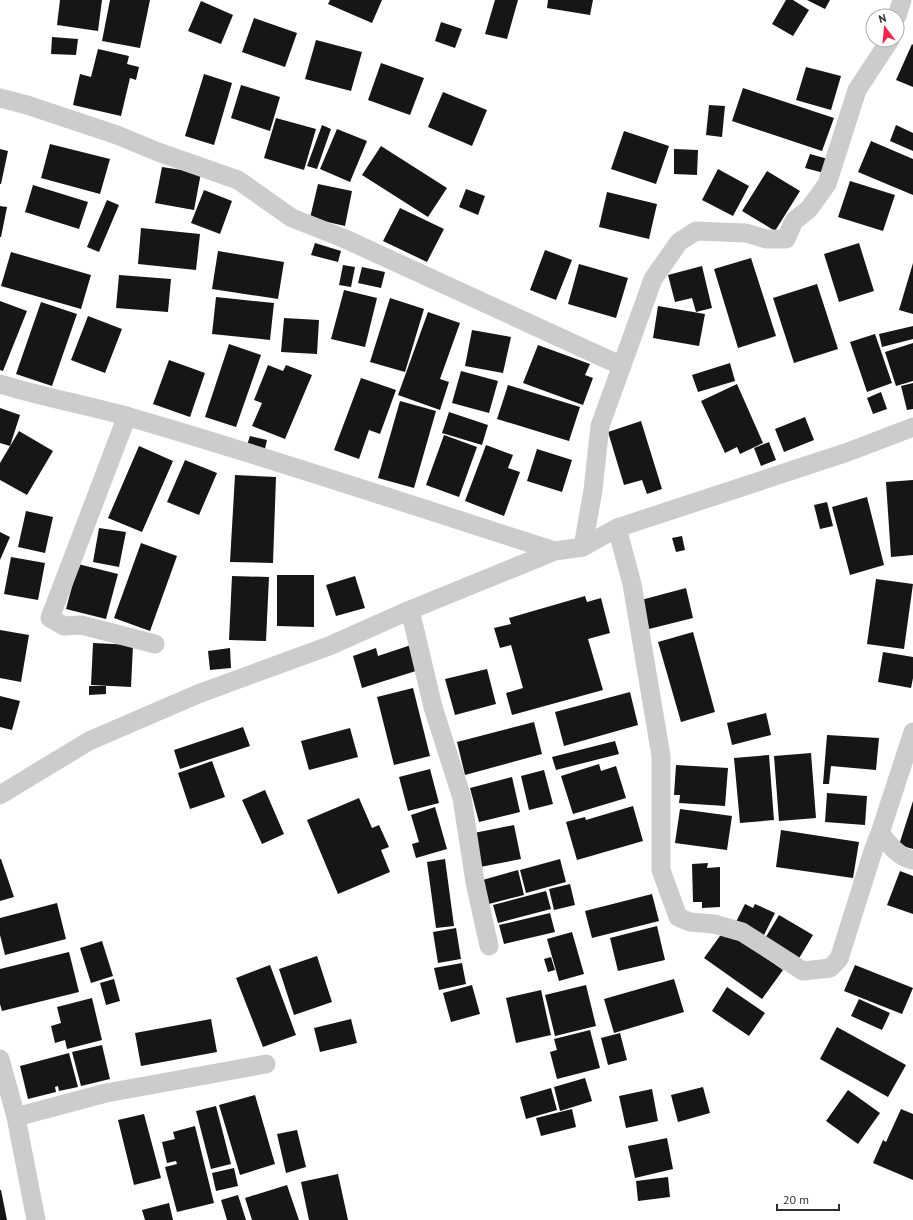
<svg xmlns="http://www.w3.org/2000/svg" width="913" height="1220" viewBox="0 0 913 1220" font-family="'PT Sans',sans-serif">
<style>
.building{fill:#161616}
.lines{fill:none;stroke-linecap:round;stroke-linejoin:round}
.street{stroke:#ccc;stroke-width:19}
</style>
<rect width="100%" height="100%" fill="#fff"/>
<path class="building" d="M60 0H102L98 31 57 25Z
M110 0H150L140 48 102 41Z
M330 0H382L372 23 328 4Z
M495 0H518L507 39 485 34Z
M548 0H593L590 15 547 8Z
M786 0H793L809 10 793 36 772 24Z
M807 0H830L825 9Z
M201 1 233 15 221 44 188 31Z
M254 18 297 33 285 67 242 52Z
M441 22 462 29 455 48 435 41Z
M52 37 78 39 76 55 51 54Z
M316 40 362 52 351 91 305 79Z
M912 44 913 45V87L896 80Z
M98 49 129 56 127 64 139 67 136 80 130 78 121 116 73 105 80 74 91 77Z
M381 63 424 78 410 115 368 100Z
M806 67 841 76 831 110 796 100Z
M204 74 232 83 214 145 185 136Z
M241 85 280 97 270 131 231 118Z
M743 88 834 118 822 151 732 121Z
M443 92 487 110 472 146 428 127Z
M709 105 725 106 722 137 706 135Z
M276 118 316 129 304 170 264 158Z
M322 125 331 129 317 169 307 166Z
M896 125 913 133V151L890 141Z
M337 129 367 141 350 182 320 169Z
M624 131 669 146 656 184 611 169Z
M871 141 913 159V195L858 172Z
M50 144 110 159 100 194 41 178Z
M381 146 447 188 428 217 362 175Z
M0 149 8 151 1 184H0Z
M674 149 698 150 697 175 674 174Z
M810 154 828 159 824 173 805 168Z
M162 167 201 173 194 210 155 203Z
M718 169 749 186 733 216 702 200Z
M767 171 800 191 775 231 742 211Z
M850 181 895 195 883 231 838 217Z
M318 184 352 191 345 226 310 218Z
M33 185 88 202 79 229 25 212Z
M466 189 485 196 478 215 459 207Z
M204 190 232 201 220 234 191 223Z
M607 192 657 204 649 239 599 227Z
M107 200 119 205 99 252 87 247Z
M0 206 7 207 1 237H0Z
M400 208 444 229 427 262 383 241Z
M141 228 200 234 196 270 138 264Z
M315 243 341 251 338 262 311 255Z
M859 243 874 291 839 302 824 254Z
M545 250 572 260 556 300 530 290Z
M218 251 284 262 278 299 212 289Z
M11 252 91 275 81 309 1 286Z
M751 258 776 336 738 348 714 269Z
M913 263V314L899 310Z
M579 264 628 278 616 318 568 304Z
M343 265 355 267 351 287 339 285Z
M702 266 712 308 696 312 692 298 675 302 668 275Z
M362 267 385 272 381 288 358 283Z
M119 275 171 279 168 312 116 308Z
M817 284 838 349 794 363 773 298Z
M344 290 377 298 365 347 331 339Z
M216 297 274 303 270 340 212 334Z
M390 298 424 309 405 372 370 362Z
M0 301 27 311 3 371 0 370Z
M41 302 77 314 52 386 16 374Z
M658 306 705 314 699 346 653 338Z
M428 312 460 323 440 379 449 382 440 410 398 395Z
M88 316 122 329 105 373 71 360Z
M284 318 319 320 317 354 281 352Z
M913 326V339L882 347 879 334Z
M472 330 511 337 503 373 465 366Z
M875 334 892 383 867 392 850 342Z
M913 343V381L896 386 885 352Z
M229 344 261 355 236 427 205 417Z
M538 345 590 364 585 375 593 378 583 405 523 383Z
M169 360 205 373 190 417 153 404Z
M730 363 735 381 698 392 692 375Z
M268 365 283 371 286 365 312 375 285 439 252 426 262 403 254 400Z
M461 371 498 381 489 413 452 403Z
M361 378 396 390 380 434 369 430 359 459 334 450Z
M913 383V409L907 410 901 386Z
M737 384 763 443 740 454 737 447 725 453 701 401Z
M508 385 580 407 569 441 497 419Z
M881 392 887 409 873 414 867 398Z
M400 401 436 411 414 488 378 478Z
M0 408 20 415 10 446 0 443Z
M449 412 488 425 482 445 442 433Z
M805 417 814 440 784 452 775 429Z
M641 421 662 489 647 494 642 480 624 485 608 432Z
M19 431 53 451 27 495 0 480V463Z
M444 435 477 447 459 497 426 485Z
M250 436 267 440 264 453 246 448Z
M769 442 776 460 761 466 754 448Z
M486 445 513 455 508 468 520 472 504 516 465 501Z
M139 446 173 461 142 532 108 518Z
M537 449 572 460 562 492 527 481Z
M185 460 217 473 199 515 167 502Z
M235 475 276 477 273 563 230 562Z
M913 480V555L891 557 886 482Z
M867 497 884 565 850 575 832 507Z
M827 502 833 526 820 529 814 505Z
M26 511 53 517 45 553 18 547Z
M99 528 126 532 119 567 93 562Z
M0 532 10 537 0 560Z
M682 536 685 550 676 552 672 538Z
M141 543 177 556 150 631 114 618Z
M11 557 45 563 38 600 4 594Z
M78 564 118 574 106 619 66 609Z
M277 575H314V627L277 626Z
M232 576 269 577 266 641 229 640Z
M355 576 365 608 336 616 326 585Z
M876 579 913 584 904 649 867 644Z
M686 588 693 618 649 629 641 600Z
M585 596 587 602 601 598 610 633 588 639 603 690 512 715 506 693 523 688 511 645 500 648 494 628 511 624 509 618Z
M0 630 29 635 21 682 0 678Z
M693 632 715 712 681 722 658 642Z
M93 643 133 645 131 687 91 685Z
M411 645 419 670 362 688 353 656 376 648 378 656Z
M230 648 231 668 210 670 208 651Z
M883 652 913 657V678L911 688 878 682Z
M487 669 496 704 455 715 445 679Z
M89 686H106V694L89 695Z
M413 688 430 756 394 765 377 697Z
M630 692 638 725 564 746 555 712Z
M0 696 20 701 12 730 0 727Z
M766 713 771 735 732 745 727 723Z
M534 722 542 754 465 775 457 742Z
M243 727 250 746 180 769 174 750Z
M350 728 358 757 309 770 301 741Z
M827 735 879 738 876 770 831 766 829 784H823Z
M615 741 619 754 556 770 552 757Z
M811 753 816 818 779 821 774 756Z
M769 755 774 820 740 823 734 758Z
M212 761 225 797 190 809 178 773Z
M599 764 601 771 616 766 626 798 573 814 561 776Z
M676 765 728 768 725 806 679 803 680 795H674Z
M430 769 439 803 408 811 399 777Z
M544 770 553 804 529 810 521 776Z
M512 777 520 812 479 822 470 788Z
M265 790 284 834 262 844 242 800Z
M827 793 867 796 865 825 825 822Z
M359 798 372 828 379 825 389 847 381 850 390 872 338 894 307 820Z
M913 801V849L899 845Z
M633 806 643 841 577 860 566 822 585 817 586 820Z
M435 807 447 849 416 858 412 844 419 842 411 815Z
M680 809 732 816 727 850 675 843Z
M514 825 521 859 480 867 474 833Z
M781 830 859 842 853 878 776 867Z
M0 859H1L14 897 0 901Z
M445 859 454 926 436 928 427 862Z
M560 859 566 882 526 893 520 870Z
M708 863 707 868 720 867V907L702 908V902H693L692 864Z
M518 870 524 895 485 905 479 881Z
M900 871 913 876V914L887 905Z
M570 884 575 905 554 910 549 889Z
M546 891 551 909 498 923 493 905Z
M652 894 659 921 592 938 585 911Z
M57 903 66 939 5 955 0 935V918Z
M745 904 753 908 755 904 775 913 762 939 734 926Z
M550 913 555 932 504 944 499 925Z
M779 915 813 935 798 960 764 940Z
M657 926 665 960 618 971 610 938Z
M456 928 461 959 438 963 433 932Z
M725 929 783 970 762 999 704 958Z
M572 932 584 974 559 981 547 939Z
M102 941 113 976 91 983 80 948Z
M69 952 79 992 2 1011 0 1004V969Z
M317 956 332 1002 294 1015 279 969Z
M551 957 555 970 548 972 544 959Z
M462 963 466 984 439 990 434 968Z
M270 965 296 1035 263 1047 236 978Z
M855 965 913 988 902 1014 844 991Z
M114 979 120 1001 106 1005 100 983Z
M674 979 684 1012 614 1033 604 999Z
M472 985 480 1014 451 1022 443 993Z
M586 985 596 1026 555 1036 545 995Z
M727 987 765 1013 749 1036 712 1011Z
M541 990 551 1035 516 1043 506 998Z
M92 998 102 1040 67 1049 65 1040 55 1043 51 1026 61 1023 57 1007Z
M859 999 890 1013 882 1030 851 1016Z
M211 1019 217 1052 141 1066 135 1033Z
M351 1019 357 1043 320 1052 314 1028Z
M837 1027 906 1065 888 1097 820 1059Z
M590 1030 600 1068 557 1079 550 1052 557 1050 554 1039Z
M620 1033 627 1060 608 1065 601 1038Z
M102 1045 110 1079 81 1086 72 1052Z
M69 1053 78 1087 59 1091 58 1086 55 1087 56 1092 28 1099 20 1066Z
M585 1078 592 1101 560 1111 554 1087Z
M703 1087 710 1113 678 1122 671 1095Z
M551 1088 557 1110 526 1119 520 1097Z
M652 1089 658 1121 626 1128 619 1096Z
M848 1090 880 1113 858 1144 826 1121Z
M255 1095 275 1164 240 1175 219 1105Z
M216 1106 231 1164 211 1169 196 1111Z
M572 1109 576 1127 541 1136 536 1118Z
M901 1109 913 1114V1180L873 1163 883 1140 886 1142Z
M144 1114 161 1178 134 1185 118 1120Z
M195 1126 214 1203 177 1212 165 1167 177 1164 176 1161 167 1163 162 1142 175 1139 173 1132Z
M297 1130 306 1167 286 1173 277 1134Z
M667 1138 673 1169 635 1178 628 1146Z
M234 1168 238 1186 216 1191 212 1173Z
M338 1174 348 1220H309L301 1182Z
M668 1177 670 1197 638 1201 636 1181Z
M287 1185 299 1220H252L245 1198Z
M0 1190H1L7 1220H0Z
M238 1195 246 1220H227L221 1200Z
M169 1203 173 1220H145L142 1210Z"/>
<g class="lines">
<path class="street" d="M897 16 902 0
M0 98 27 105 117 135 158 152 238 180 292 218 343 238 622 366
M0 384C43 397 86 405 129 417 272 458 413 506 555 551
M127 416 50 618 64 626 81 625 155 644
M617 528 632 584 661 756V870L678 917 690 922 714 924 742 932 803 971 830 968 839 959 873 851 880 833C889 844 898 857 913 860
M583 547 593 490 600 426 653 279 679 242 696 231 746 233 766 239H786L794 221 809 209 827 184 857 90 890 40
M410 610 433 707 462 798 475 882 489 946
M0 795 89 741 198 694 329 646 410 610 555 551 583 547 617 528 848 452 913 427
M880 833 913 732
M0 1059 16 1117 36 1220
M16 1117 106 1093 266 1064"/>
</g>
<g transform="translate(885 28) rotate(344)"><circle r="19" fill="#ffffff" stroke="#acacac"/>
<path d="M0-3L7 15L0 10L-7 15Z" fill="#f3244c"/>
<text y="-6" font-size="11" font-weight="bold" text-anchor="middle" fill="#2f2f2f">N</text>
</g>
<path d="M777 1204v6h62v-6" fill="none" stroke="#2f2f2f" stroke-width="2"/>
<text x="783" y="1204" font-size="12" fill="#2f2f2f" stroke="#ffffff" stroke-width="3" paint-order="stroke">20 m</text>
</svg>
